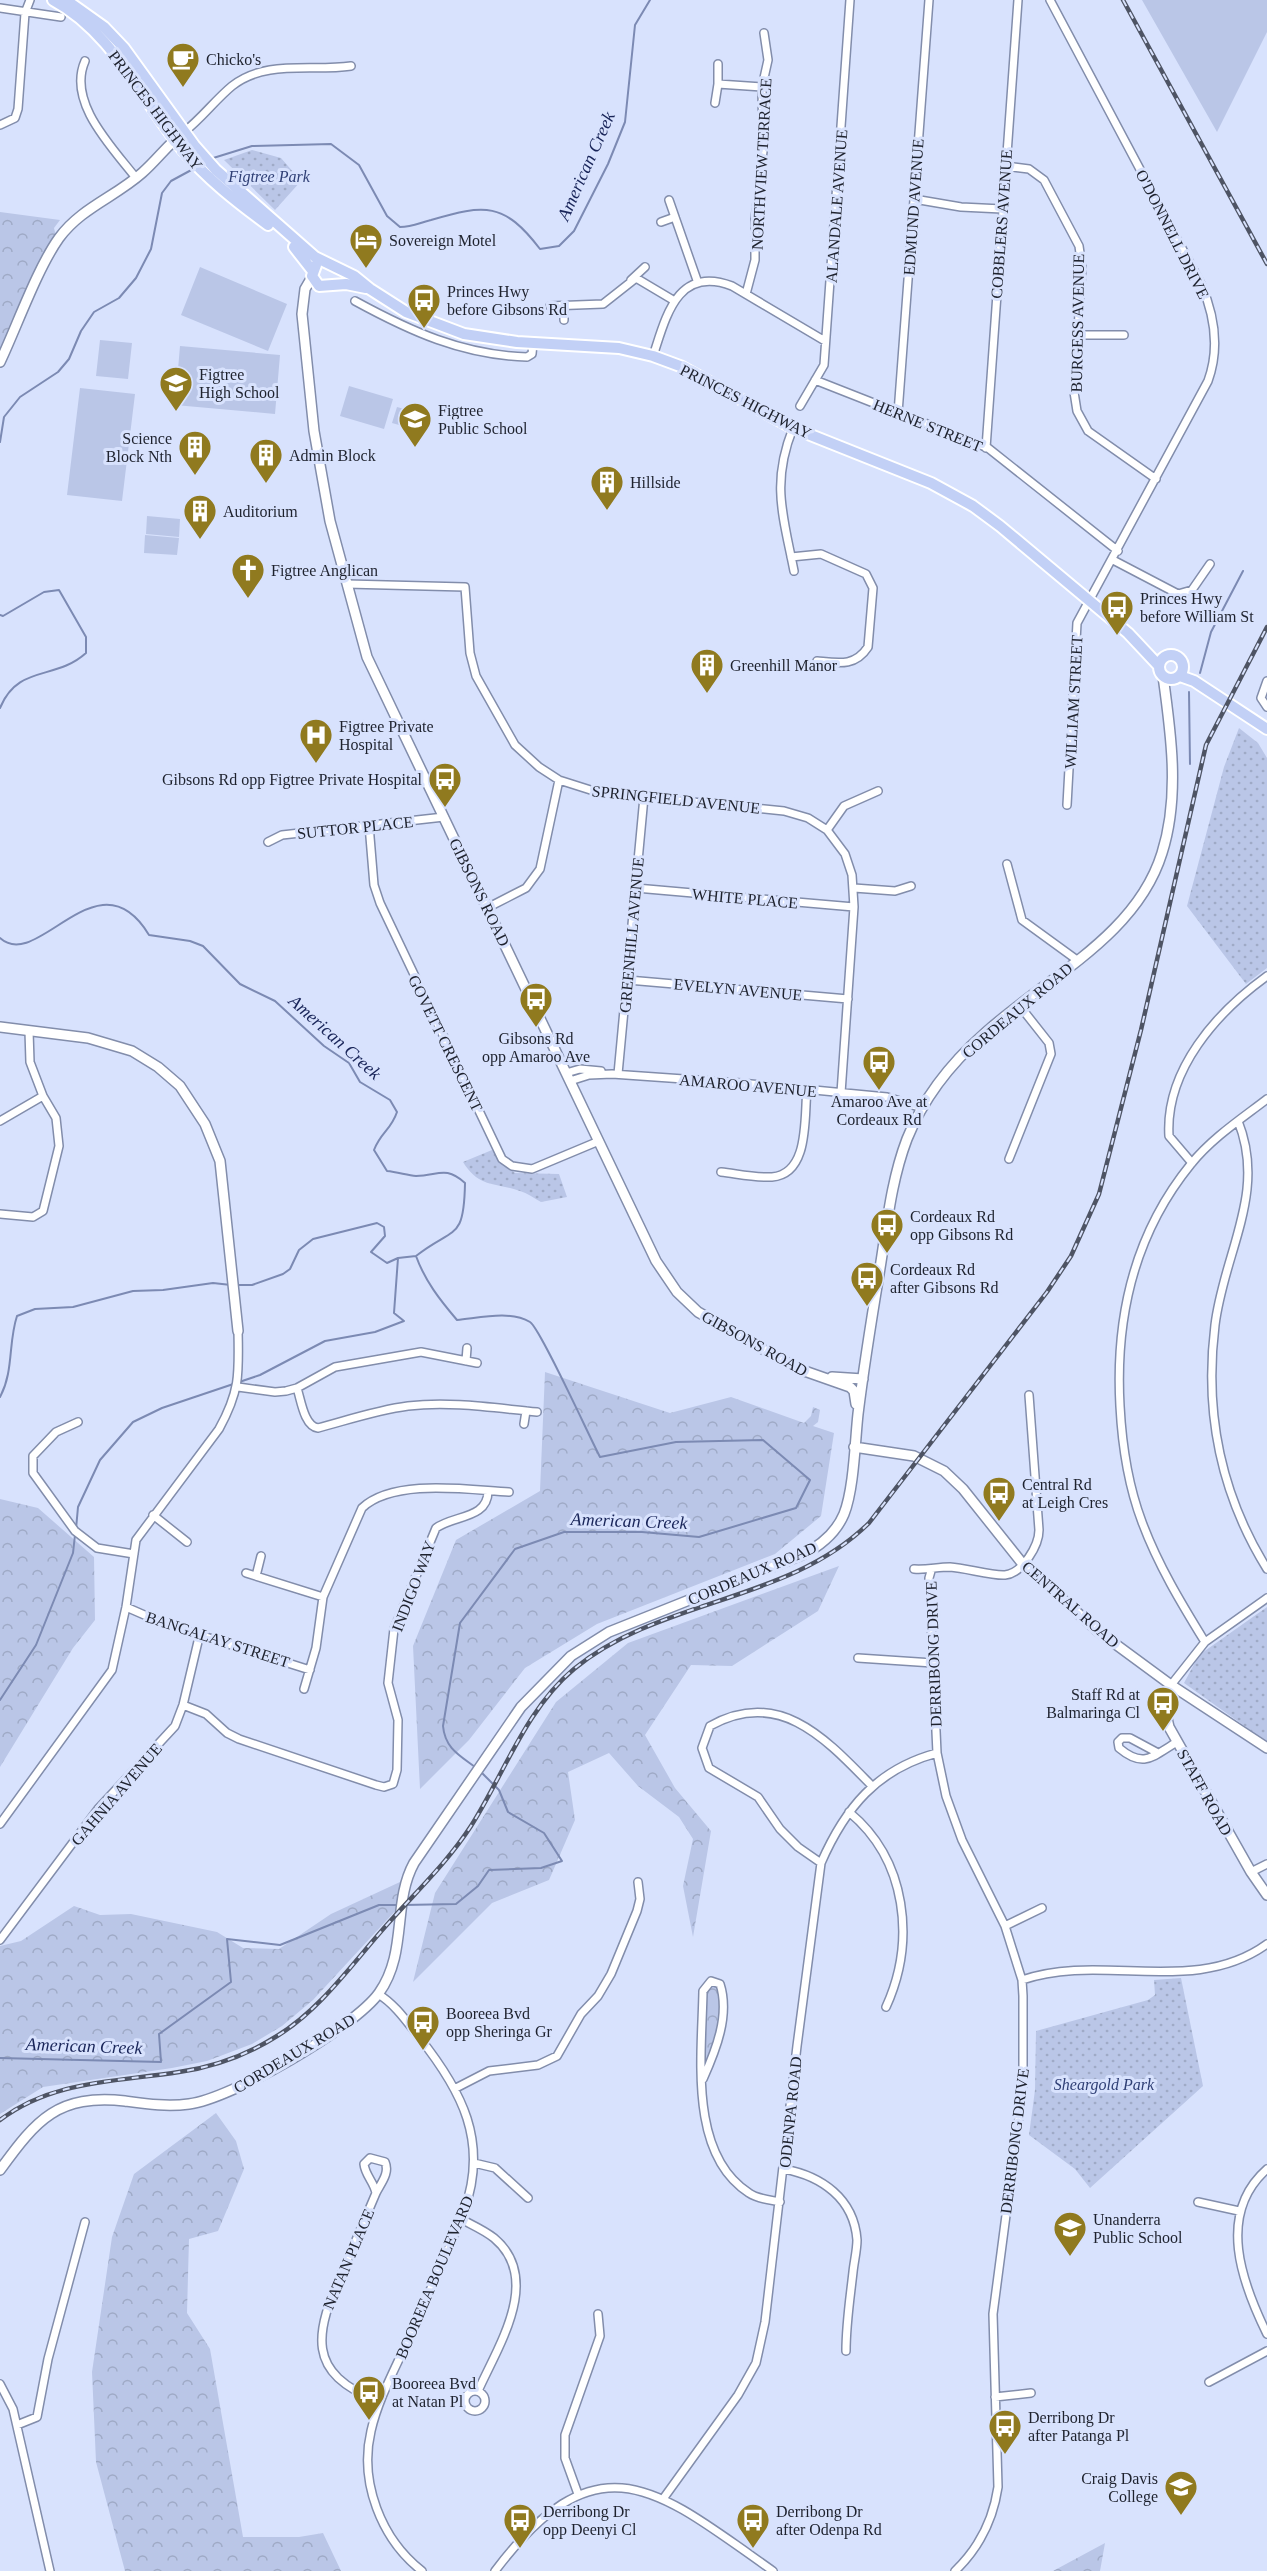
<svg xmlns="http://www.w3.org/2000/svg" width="1267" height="2571" viewBox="0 0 1267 2571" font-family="'Times New Roman',serif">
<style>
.grass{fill:#bac6e7}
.forest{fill:url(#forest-crowns)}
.park{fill:url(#park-dots)}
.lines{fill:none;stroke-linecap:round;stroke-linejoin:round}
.stream{stroke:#7c8ab3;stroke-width:2}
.street-casing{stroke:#828dab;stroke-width:10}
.secondary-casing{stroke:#828dab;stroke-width:12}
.primary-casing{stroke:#fff;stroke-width:14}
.street{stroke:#fff;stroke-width:7}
.secondary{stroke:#fff;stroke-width:9}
.primary{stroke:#c2d0f6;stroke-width:10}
.rail-casing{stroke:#4e5464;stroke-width:4.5}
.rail{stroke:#d8e2fd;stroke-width:2;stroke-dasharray:7;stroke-linecap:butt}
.labels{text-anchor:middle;stroke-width:6;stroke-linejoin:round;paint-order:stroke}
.poi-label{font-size:16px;fill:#1e222e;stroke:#d8e2fd;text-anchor:start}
.street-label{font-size:16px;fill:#1e222e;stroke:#d8e2fd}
.park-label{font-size:16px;font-style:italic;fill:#2f3f75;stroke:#d8e2fd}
.water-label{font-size:18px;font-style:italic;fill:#192559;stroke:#d8e2fd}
</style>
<defs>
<pattern id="forest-crowns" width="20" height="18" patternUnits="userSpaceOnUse" patternTransform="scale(1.5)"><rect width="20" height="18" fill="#bac6e7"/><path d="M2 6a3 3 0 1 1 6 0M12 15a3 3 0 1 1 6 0" fill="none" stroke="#9faac6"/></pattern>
<pattern id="park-dots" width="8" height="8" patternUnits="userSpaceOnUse" patternTransform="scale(1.5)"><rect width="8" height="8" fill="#bac6e7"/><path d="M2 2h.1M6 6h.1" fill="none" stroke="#9faac6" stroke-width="1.8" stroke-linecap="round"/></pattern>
</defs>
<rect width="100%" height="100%" fill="#d8e2fd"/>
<path class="grass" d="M1142 0H1267V32L1217 132Z
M200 267 287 304 268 351 181 315Z
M100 340 132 343 128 379 96 376Z
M180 346 280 355 275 414 175 405Z
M349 386 393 399 384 429 340 416Z
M80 388 135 394 122 501 67 495Z
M397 407 429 416 424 432 392 423Z
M147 516 180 519 179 537 146 534Z
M145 535 179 538 177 555 144 553Z"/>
<path class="forest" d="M0 212 60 220 54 228 57 240 0 362Z
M545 1372 670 1413 731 1397 804 1423 811 1416 813 1407 820 1410 818 1422 813 1426 834 1433 821 1516 775 1554 597 1624 525 1668 469 1740 420 1789 413 1646 456 1540 540 1491Z
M0 1499 38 1508 94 1557 95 1620 73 1648 0 1767Z
M839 1566 818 1611 732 1666 691 1665 645 1735 675 1788 711 1831 693 1937 683 1886 693 1839 679 1817 638 1786 609 1753 568 1772 575 1820 549 1880 492 1903 413 1982 435 1893 556 1702 628 1643Z
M400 1882 397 1909 313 2000 282 2026 252 2044 207 2061 172 2068 43 2087 0 2114V1946L21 1941 74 1906 100 1915 131 1914 217 1932 243 1948 279 1949 331 1914Z
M711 1985 718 1987C726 2013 715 2041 706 2065V1994Z
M216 2113 236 2141 244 2169 218 2231 189 2239 187 2313 210 2349 243 2537H299L323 2533 341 2571H125L96 2462 92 2372 112 2237 134 2174Z
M1105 2543 1100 2571H1053Z"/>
<path class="park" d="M252 150 281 158 301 181 275 210 224 160Z
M1239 728 1258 743 1267 758V968L1246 984 1187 906 1224 767Z
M492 1150 515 1173 559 1174 567 1197 541 1202C534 1198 527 1193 520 1191 494 1182 479 1188 463 1162Z
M1267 1607V1742L1184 1683 1199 1655Z
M1181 1978 1203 2086 1090 2188 1075 2169 1029 2135 1035 2090 1036 2031 1148 2000 1155 1995 1154 1980Z"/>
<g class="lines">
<path class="stream" d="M210 159 252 146 331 144 359 165 387 216 400 227C412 227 419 223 431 220 485 204 504 202 540 249L559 246 574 231 608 164 625 122 635 25 650 0
M0 442 4 417 20 397 58 372 69 359 81 331 94 312 119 298 136 278 151 249 162 193 171 181 195 168
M0 615 3 616 44 592 59 590 86 637V653C55 681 18 664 0 708
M1200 673 1211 632 1243 571
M1189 692 1190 764
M0 938C38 973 98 851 149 935L190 941 203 946 240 984 275 1001 324 1046 349 1063 360 1082 390 1100 397 1112C391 1130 381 1132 374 1150L387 1171C397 1172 407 1175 416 1176 438 1176 445 1165 465 1183 464 1242 454 1226 416 1256 425 1281 440 1300 457 1320 479 1318 510 1310 530 1322 540 1328 590 1438 600 1457L676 1442 763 1440 810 1480 796 1508 699 1537 642 1532H564L515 1549 460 1623 443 1726C445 1748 459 1755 475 1767
M237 1285H252L283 1274 290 1269 299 1250 313 1239 377 1223 384 1227 385 1236 371 1252 387 1263 398 1258 416 1256
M0 1397C14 1371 8 1343 17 1316L35 1309 73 1307 133 1291 163 1290 213 1283 231 1285
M76 1529 78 1507 100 1460 133 1422 162 1408 260 1375 325 1341 375 1332 404 1321 394 1313 398 1258
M0 1700 36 1645 73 1553 75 1535
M404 1905 456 1904 478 1886 489 1870 541 1868 562 1861 544 1833 508 1812 499 1790 480 1771
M0 2058 161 2062 159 2034 231 1982 227 1939 280 1945 379 1905H398"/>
<defs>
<path id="street" d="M1050 0 1201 284C1215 316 1220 348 1208 381L1077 623 1067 805
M0 8 61 17
M85 61C67 102 111 146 136 178
M718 64V84L762 87
M715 103 718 84
M0 125 15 118 18 109 25 13 30 0
M184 132C202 118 215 100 232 86 266 59 312 72 351 66
M1005 166 1029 169 1044 180 1079 246 1082 267 1074 392 1077 411 1088 431 1156 479
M914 199 961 207 1002 209
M669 200 698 283
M661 222 675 217
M631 280 645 267
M746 294 755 260V220L763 151 762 87 768 60 764 33
M355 301C410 331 462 355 527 357L532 354 533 343
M550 306 603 304 636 278 673 300
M564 320V306
M1078 335H1124
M653 356C666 317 677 265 732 286L825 341
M815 380 988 448 1118 551
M800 406 824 365 850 0
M898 413 929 0
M793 428C771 483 783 515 794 571
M986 448 1018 0
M791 557 821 554 866 574 873 588 868 647C855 667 838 663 817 661
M1113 560 1178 594 1192 590 1210 564
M347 584 465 587 470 653 476 676 515 745 539 767 559 780 600 793 784 811 808 818 827 830 845 854 852 875 854 907 841 1093
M1267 681 1261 698 1267 707
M369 825 374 885 380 903 502 1159 512 1166 532 1169 599 1141
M827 830 844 806 878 791
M268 842 282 835 444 817
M1007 864 1022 920 1077 960
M636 888 854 907
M854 888 895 891 911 886
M487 908 526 888 540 869 559 780
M628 980 848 999
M566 1073 580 1069 601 1071
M618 1074 644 797
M570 1081 589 1075 612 1074 741 1083 887 1097 922 1108
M0 1121 43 1096
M1238 1121C1267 1193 1224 1252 1215 1325 1204 1413 1220 1493 1267 1569
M1009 1159 1051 1054 1049 1043 1019 1005
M1192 1163 1169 1136C1165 1070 1217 1012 1267 976
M721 1172C738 1174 756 1178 772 1177 810 1174 804 1116 807 1090
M0 1214 33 1217 43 1211 59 1146 56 1118 43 1096 30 1062 29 1031
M466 1361 467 1348
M238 1387 275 1392 286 1391 297 1388 335 1367 421 1352 477 1363
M297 1388C301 1400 304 1426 318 1428 348 1420 377 1410 408 1406 451 1401 494 1408 537 1412
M78 1422 56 1432 33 1456V1473L75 1531 97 1548 134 1554
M524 1424 526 1411
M153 1515 187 1542
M914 1569C927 1570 937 1567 950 1567 966 1568 992 1576 1005 1575 1023 1573 1039 1545 1039 1530L1029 1395
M931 1571 929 1578 937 1753 946 1796 962 1840 1005 1926 1022 1980 1023 1996V2086L993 2314 998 2487C993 2521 979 2548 955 2571
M246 1573 323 1597
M256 1576 261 1556
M126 1607 165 1624 310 1670
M1205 1642C1181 1603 1158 1565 1142 1522 1128 1485 1122 1444 1120 1406 1115 1316 1134 1234 1191 1164 1212 1138 1241 1119 1267 1099
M858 1658 933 1663
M1171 1685 1205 1642 1267 1598
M304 1689 316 1648 323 1597 362 1508C394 1478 469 1490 509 1492
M183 1705 206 1714 227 1733 239 1739 376 1785 384 1787 393 1784 397 1770 398 1720 388 1683 394 1629 436 1528C454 1515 488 1519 488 1491
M1158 1753 1130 1738H1122L1118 1742 1119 1748C1144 1769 1153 1756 1177 1742
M849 1812C907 1860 916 1941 886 2007
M0 1824 112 1670 126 1607 136 1540 219 1429C240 1391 239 1374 238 1331
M821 1863 798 1847 780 1829 758 1797 709 1768 702 1748 710 1726C779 1687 826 1739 871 1785
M1251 1872 1267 1864
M1005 1926 1042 1908
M0 1940 98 1809 175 1726 183 1705 200 1633
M1022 1980C1101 1952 1194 1997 1267 1944
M378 1994C395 2004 407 2022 419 2037 462 2091 489 2142 464 2211 447 2255 426 2298 407 2342 394 2371 378 2400 371 2431 359 2482 381 2539 422 2571
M703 2079C716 2050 730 2015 720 1984L711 1981 703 1991C702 2055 688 2154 749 2193 757 2199 771 2200 780 2202
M456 2088 489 2071 538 2065 557 2056 581 2014 598 1996 611 1974 637 1911 640 1899 638 1882
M474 2163 495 2168 528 2198
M784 2169C821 2176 854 2198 857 2240 857 2250 854 2262 853 2272 850 2299 846 2324 846 2351
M1267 2169C1216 2214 1242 2283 1267 2334
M376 2193C381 2183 390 2173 385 2162L370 2158 364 2164C365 2175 374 2182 376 2193 365 2219 354 2245 343 2270 315 2333 304 2373 380 2402
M1198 2202 1239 2211
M461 2219C472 2225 484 2230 494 2238 543 2279 498 2346 478 2391
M1209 2382 1267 2351
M0 2384 13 2409 50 2571
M465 2401a10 10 0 1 1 20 0a10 10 0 1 1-20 0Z
M995 2397 1031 2393
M17 2425 37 2417 48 2359 85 2222
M578 2494 565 2458V2435L600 2336 598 2314
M663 2499 738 2395 756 2363 765 2322 797 2046 821 1863C845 1808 877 1769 937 1753
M495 2571C599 2434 657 2489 773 2571"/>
<path id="secondary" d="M312 277 305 289 302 314 314 431 330 521 367 657 656 1261 677 1292 698 1312 796 1368 850 1387 854 1391 856 1404
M0 362C17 326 37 269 59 238 81 208 115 197 142 173 157 160 168 144 184 132
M0 1027 88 1038 132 1051 158 1067 180 1086 205 1124 220 1161 238 1331
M832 1377 863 1379
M854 1447 914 1456 944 1471 963 1489 1022 1563 1099 1632 1171 1685 1267 1748
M1171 1685 1163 1701 1169 1727 1251 1872 1267 1895
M0 2170C37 2119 58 2094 125 2101 147 2104 167 2107 189 2104 231 2099 354 2028 379 1993 408 1952 392 1903 414 1863L521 1707 571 1656 609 1632 802 1555C820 1546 836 1533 844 1514 854 1489 855 1441 858 1414 864 1365 872 1316 880 1268 887 1225 891 1181 907 1139 923 1099 951 1063 984 1034 1045 978 1136 937 1162 853 1180 797 1171 733 1163 676"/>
<path id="primary" d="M53 0C113 32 140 98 182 149 207 179 237 202 268 225
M66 0 104 27 124 48 194 145 216 170 315 257 354 276 370 289 406 312 464 334 517 342 619 348 653 356 680 366 793 428 931 483 973 506 1000 526 1128 633 1159 666
M294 247 312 270
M316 265 312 276 319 286 346 284 366 288
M1159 667a12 12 0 1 1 24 0a12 12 0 1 1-24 0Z
M1180 676 1194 681 1267 729"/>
</defs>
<use href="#street" class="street-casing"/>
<use href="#secondary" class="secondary-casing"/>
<use href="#primary" class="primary-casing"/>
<use href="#street" class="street"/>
<use href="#secondary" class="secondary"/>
<use href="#primary" class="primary"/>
<defs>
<path id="rail" d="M1123 0 1267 264
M0 2120C53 2080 116 2082 179 2072 213 2067 247 2055 277 2036 323 2008 356 1958 393 1918 420 1888 449 1860 471 1826 504 1774 526 1709 574 1669 660 1598 788 1603 869 1523L1047 1292 1071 1256 1099 1194 1141 1030 1206 745 1267 627"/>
</defs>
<use href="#rail" class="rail-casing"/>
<use href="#rail" class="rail"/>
</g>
<defs>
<symbol id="cafe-pin" viewBox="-11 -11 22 30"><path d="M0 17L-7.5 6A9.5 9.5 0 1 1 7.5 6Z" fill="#907a1f" stroke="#d8e2fd"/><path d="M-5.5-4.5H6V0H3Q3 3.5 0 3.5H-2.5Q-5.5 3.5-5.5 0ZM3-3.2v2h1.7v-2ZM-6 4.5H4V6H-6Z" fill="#fff"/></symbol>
<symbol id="hotel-pin" viewBox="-11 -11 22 30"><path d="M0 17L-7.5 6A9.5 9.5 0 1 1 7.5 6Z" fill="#907a1f" stroke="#d8e2fd"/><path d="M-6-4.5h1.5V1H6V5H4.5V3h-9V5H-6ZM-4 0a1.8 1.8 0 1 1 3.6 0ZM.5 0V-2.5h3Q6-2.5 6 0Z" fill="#fff"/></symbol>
<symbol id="bus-pin" viewBox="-11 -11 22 30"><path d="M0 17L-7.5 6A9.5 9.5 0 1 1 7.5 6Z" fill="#907a1f" stroke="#d8e2fd"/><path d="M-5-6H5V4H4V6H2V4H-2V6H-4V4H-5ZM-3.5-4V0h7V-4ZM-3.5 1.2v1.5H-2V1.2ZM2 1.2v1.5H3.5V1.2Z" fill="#fff"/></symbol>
<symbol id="school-pin" viewBox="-11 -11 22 30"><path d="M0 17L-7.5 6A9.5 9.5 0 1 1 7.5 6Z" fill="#907a1f" stroke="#d8e2fd"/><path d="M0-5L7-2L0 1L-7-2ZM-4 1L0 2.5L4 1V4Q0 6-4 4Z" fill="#fff"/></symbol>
<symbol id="building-pin" viewBox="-11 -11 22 30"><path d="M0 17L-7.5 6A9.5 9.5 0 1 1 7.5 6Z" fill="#907a1f" stroke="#d8e2fd"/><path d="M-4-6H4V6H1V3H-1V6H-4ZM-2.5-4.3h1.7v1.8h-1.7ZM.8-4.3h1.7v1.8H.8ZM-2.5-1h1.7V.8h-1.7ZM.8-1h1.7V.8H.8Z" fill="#fff"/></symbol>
<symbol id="church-pin" viewBox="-11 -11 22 30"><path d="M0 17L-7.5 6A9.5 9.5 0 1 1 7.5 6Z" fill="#907a1f" stroke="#d8e2fd"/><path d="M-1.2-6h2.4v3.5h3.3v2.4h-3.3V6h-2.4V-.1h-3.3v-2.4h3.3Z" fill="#fff"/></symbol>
<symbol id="hospital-pin" viewBox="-11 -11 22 30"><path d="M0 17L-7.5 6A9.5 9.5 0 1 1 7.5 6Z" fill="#907a1f" stroke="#d8e2fd"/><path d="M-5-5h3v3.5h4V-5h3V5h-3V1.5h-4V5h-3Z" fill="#fff"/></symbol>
</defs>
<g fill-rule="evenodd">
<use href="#cafe-pin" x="164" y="40" width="38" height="52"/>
<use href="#hotel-pin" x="347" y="221" width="38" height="52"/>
<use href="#bus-pin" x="405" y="281" width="38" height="52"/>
<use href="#school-pin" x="157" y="364" width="38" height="52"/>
<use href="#school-pin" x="396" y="400" width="38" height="52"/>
<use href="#building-pin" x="176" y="428" width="38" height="52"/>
<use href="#building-pin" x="247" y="436" width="38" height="52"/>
<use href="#building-pin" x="588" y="463" width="38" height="52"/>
<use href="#building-pin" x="181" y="492" width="38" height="52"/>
<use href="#church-pin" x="229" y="551" width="38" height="52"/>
<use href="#bus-pin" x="1098" y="588" width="38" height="52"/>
<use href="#building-pin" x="688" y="646" width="38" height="52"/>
<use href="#hospital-pin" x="297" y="716" width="38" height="52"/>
<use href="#bus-pin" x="426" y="760" width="38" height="52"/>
<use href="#bus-pin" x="517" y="980" width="38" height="52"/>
<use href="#bus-pin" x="860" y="1043" width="38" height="52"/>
<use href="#bus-pin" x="868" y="1206" width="38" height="52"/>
<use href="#bus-pin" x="848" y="1259" width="38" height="52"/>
<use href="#bus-pin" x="980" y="1474" width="38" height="52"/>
<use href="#bus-pin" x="1144" y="1684" width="38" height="52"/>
<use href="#bus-pin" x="404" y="2003" width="38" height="52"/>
<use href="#school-pin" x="1051" y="2209" width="38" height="52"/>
<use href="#bus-pin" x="350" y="2373" width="38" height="52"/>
<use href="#bus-pin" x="986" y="2407" width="38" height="52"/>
<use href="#school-pin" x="1162" y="2468" width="38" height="52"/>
<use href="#bus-pin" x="501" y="2501" width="38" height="52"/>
<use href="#bus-pin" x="734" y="2501" width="38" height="52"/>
</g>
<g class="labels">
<g class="poi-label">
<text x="206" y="65">Chicko's</text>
<text x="389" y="246">Sovereign Motel</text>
<text x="447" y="297">Princes Hwy<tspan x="447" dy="18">before Gibsons Rd</tspan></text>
<text x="199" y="380">Figtree<tspan x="199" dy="18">High School</tspan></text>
<text x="438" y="416">Figtree<tspan x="438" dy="18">Public School</tspan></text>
<text x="172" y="444" text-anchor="end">Science<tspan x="172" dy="18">Block Nth</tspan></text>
<text x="289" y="461">Admin Block</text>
<text x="630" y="488">Hillside</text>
<text x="223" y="517">Auditorium</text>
<text x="271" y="576">Figtree Anglican</text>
<text x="1140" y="604">Princes Hwy<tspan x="1140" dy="18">before William St</tspan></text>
<text x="730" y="671">Greenhill Manor</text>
<text x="339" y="732">Figtree Private<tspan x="339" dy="18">Hospital</tspan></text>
<text x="422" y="785" text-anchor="end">Gibsons Rd opp Figtree Private Hospital</text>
<text x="536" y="1044" text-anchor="middle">Gibsons Rd<tspan x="536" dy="18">opp Amaroo Ave</tspan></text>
<text x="879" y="1107" text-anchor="middle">Amaroo Ave at<tspan x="879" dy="18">Cordeaux Rd</tspan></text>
<text x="910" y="1222">Cordeaux Rd<tspan x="910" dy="18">opp Gibsons Rd</tspan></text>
<text x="890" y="1275">Cordeaux Rd<tspan x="890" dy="18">after Gibsons Rd</tspan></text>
<text x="1022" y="1490">Central Rd<tspan x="1022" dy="18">at Leigh Cres</tspan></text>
<text x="1140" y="1700" text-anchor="end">Staff Rd at<tspan x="1140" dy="18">Balmaringa Cl</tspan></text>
<text x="446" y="2019">Booreea Bvd<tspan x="446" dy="18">opp Sheringa Gr</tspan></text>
<text x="1093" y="2225">Unanderra<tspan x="1093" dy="18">Public School</tspan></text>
<text x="392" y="2389">Booreea Bvd<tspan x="392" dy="18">at Natan Pl</tspan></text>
<text x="1028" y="2423">Derribong Dr<tspan x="1028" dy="18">after Patanga Pl</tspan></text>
<text x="1158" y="2484" text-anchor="end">Craig Davis<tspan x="1158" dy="18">College</tspan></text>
<text x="543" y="2517">Derribong Dr<tspan x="543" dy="18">opp Deenyi Cl</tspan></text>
<text x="776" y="2517">Derribong Dr<tspan x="776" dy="18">after Odenpa Rd</tspan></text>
</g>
<g class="street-label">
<text transform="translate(156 110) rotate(53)" y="6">PRINCES HIGHWAY</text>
<text transform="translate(761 164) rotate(-87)" y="6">NORTHVIEW TERRACE</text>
<text transform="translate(836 206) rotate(-86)" y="6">ALANDALE AVENUE</text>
<text transform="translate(913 207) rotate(-86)" y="6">EDMUND AVENUE</text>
<text transform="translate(1001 224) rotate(-86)" y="6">COBBLERS AVENUE</text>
<text transform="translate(1173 234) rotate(63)" y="6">O'DONNELL DRIVE</text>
<text transform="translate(1077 323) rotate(-89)" y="6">BURGESS AVENUE</text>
<text transform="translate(746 401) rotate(27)" y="6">PRINCES HIGHWAY</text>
<text transform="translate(928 425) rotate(22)" y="6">HERNE STREET</text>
<text transform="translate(1073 702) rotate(-87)" y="6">WILLIAM STREET</text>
<text transform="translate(676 799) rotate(6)" y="6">SPRINGFIELD AVENUE</text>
<text transform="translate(355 827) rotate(-6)" y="6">SUTTOR PLACE</text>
<text transform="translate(480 892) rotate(64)" y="6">GIBSONS ROAD</text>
<text transform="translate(745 898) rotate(5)" y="6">WHITE PLACE</text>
<text transform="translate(631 935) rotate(-85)" y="6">GREENHILL AVENUE</text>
<text transform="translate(738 989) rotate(5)" y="6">EVELYN AVENUE</text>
<text transform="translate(1017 1010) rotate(-40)" y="6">CORDEAUX ROAD</text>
<text transform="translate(446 1043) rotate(64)" y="6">GOVETT CRESCENT</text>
<text transform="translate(748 1085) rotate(5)" y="6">AMAROO AVENUE</text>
<text transform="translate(755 1343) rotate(29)" y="6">GIBSONS ROAD</text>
<text transform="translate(752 1573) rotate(-23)" y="6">CORDEAUX ROAD</text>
<text transform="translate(413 1586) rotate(-69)" y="6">INDIGO WAY</text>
<text transform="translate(1071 1604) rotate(41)" y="6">CENTRAL ROAD</text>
<text transform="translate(218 1639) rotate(18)" y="6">BANGALAY STREET</text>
<text transform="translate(933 1654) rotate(-92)" y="6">DERRIBONG DRIVE</text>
<text transform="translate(1205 1792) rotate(61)" y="6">STAFF ROAD</text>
<text transform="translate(116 1794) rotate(-49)" y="6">GAHNIA AVENUE</text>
<text transform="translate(294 2053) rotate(-31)" y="6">CORDEAUX ROAD</text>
<text transform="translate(790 2112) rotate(-84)" y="6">ODENPA ROAD</text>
<text transform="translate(1014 2141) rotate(-83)" y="6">DERRIBONG DRIVE</text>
<text transform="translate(348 2259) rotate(-67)" y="6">NATAN PLACE</text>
<text transform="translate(434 2277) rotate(-67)" y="6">BOOREEA BOULEVARD</text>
</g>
<g class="park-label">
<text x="269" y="182">Figtree Park</text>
<text x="1104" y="2090">Sheargold Park</text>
</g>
<g class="water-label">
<text transform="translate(586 166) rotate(-66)" y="6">American Creek</text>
<text transform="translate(335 1037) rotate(42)" y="6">American Creek</text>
<text transform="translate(629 1521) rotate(2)" y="6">American Creek</text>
<text transform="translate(84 2046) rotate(2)" y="6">American Creek</text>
</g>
</g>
</svg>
